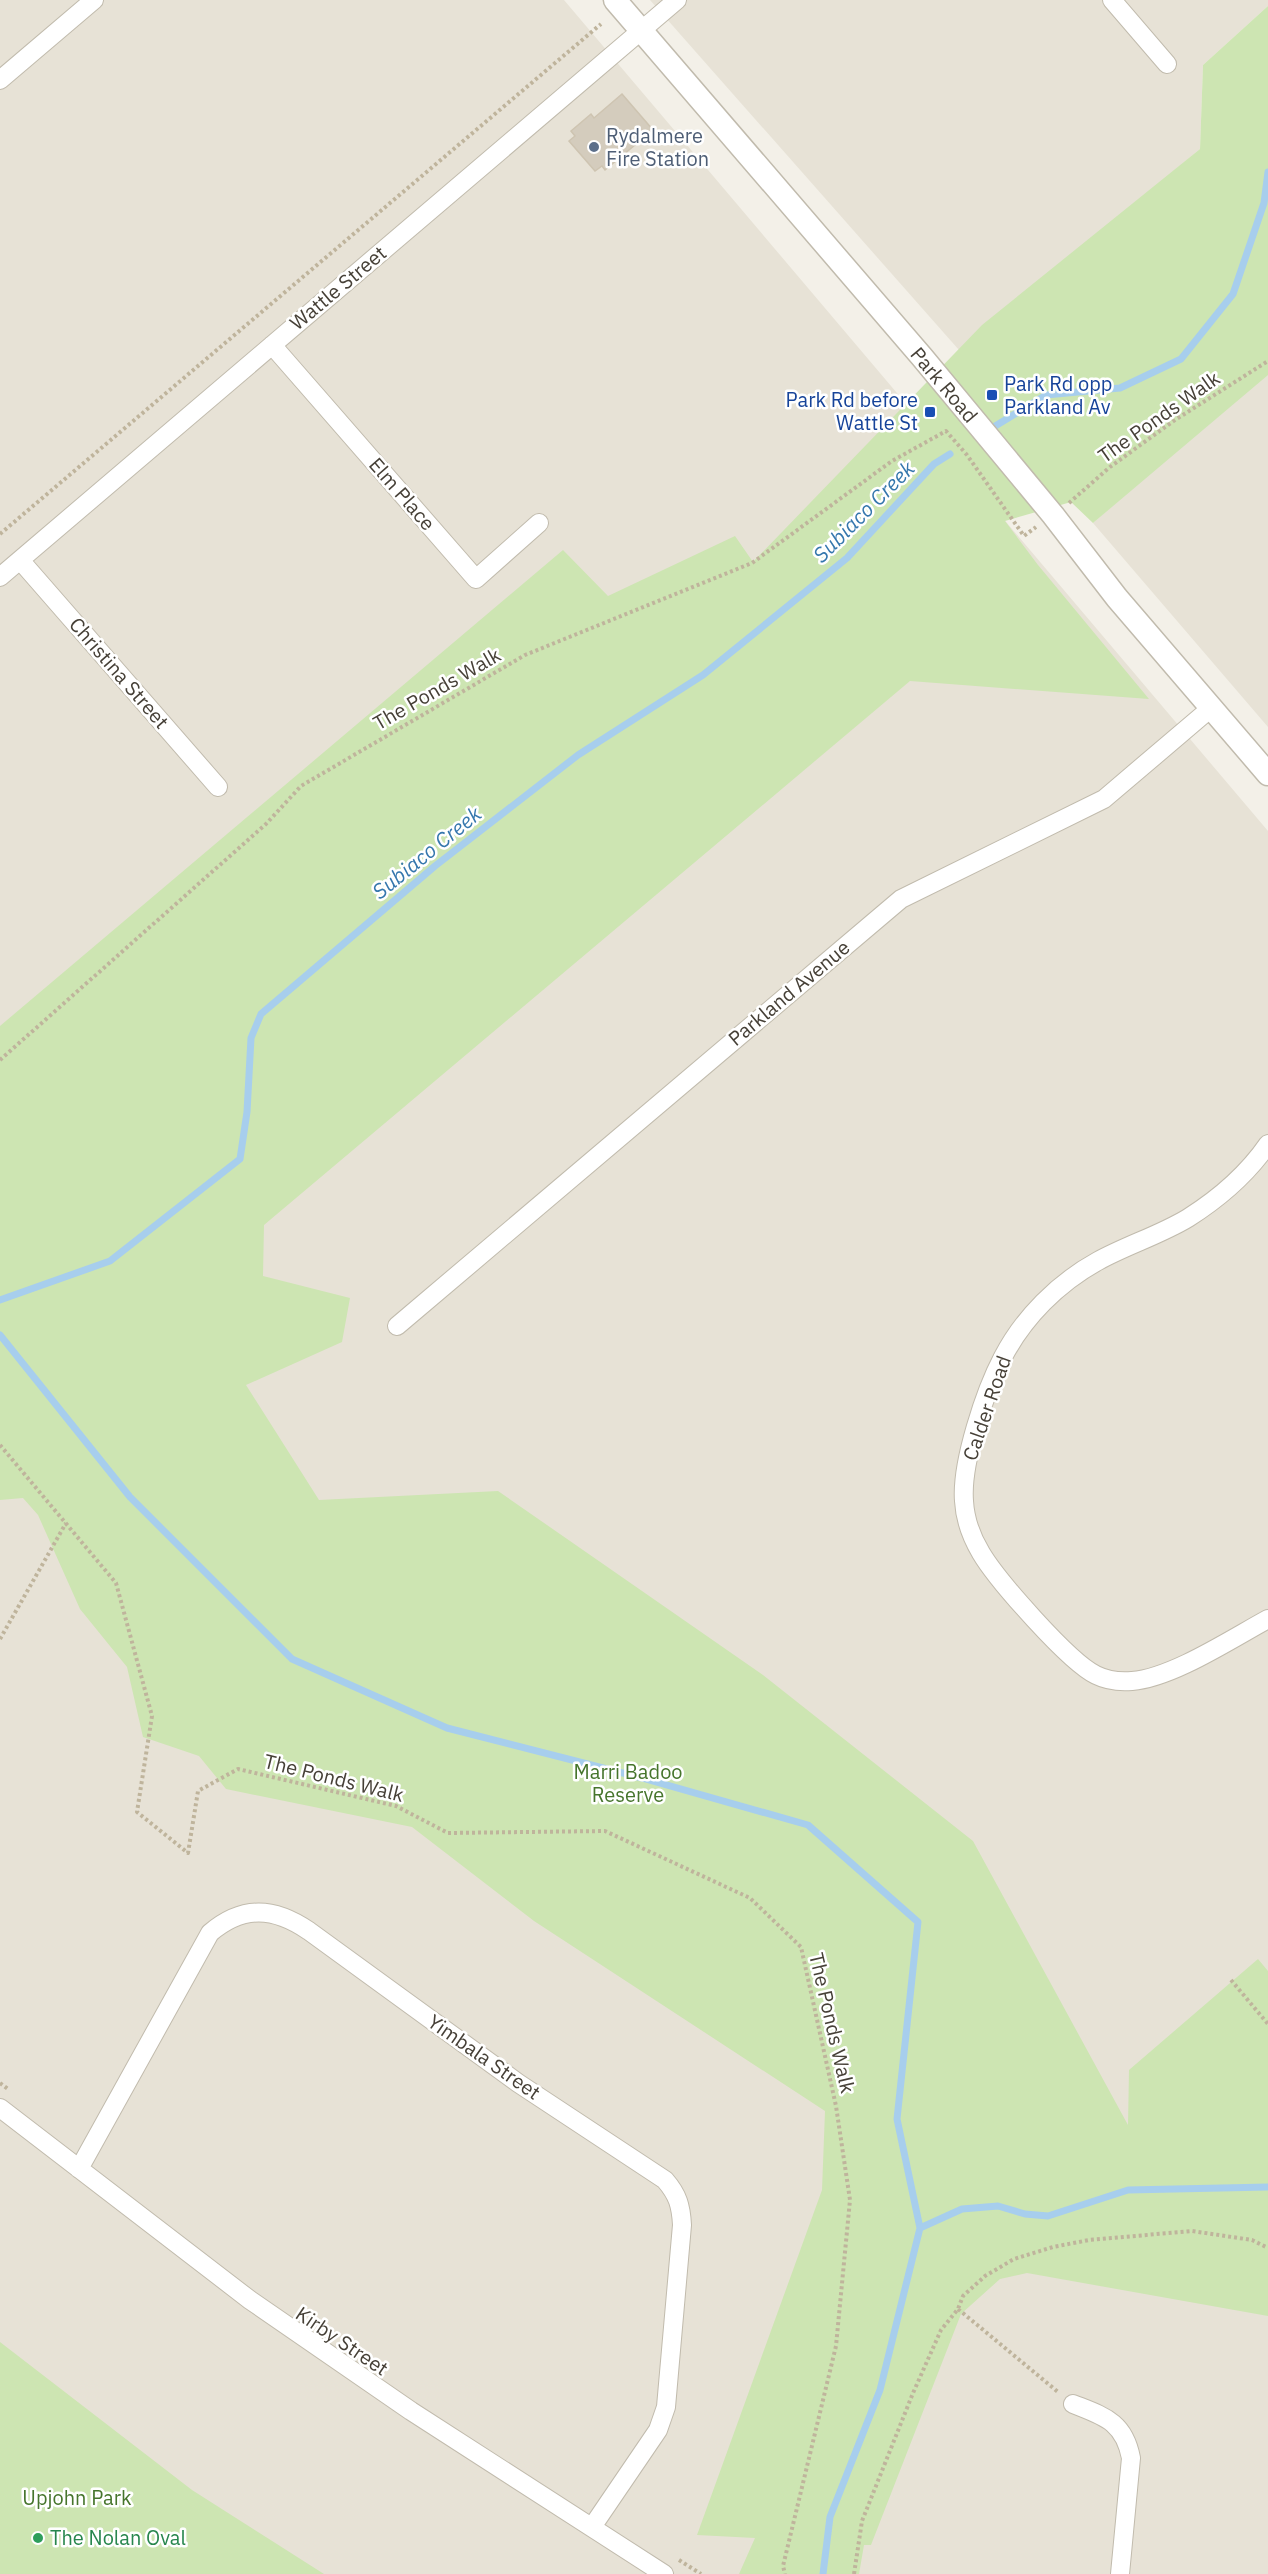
<svg xmlns="http://www.w3.org/2000/svg" width="1268" height="2574" viewBox="0 0 1268 2574" font-family="'IBM Plex Sans',sans-serif">
<style>
.residential{fill:#e7e2d6}
.green{fill:#cde5b2}
.lines{fill:none;stroke-linecap:round;stroke-linejoin:round}
.stream{stroke:#a7ceed;stroke-width:7}
.building{fill:#d4ccbd;stroke:#cec4b1;stroke-width:1.5}
.minor-casing{stroke:#c1bbad;stroke-width:20}
.tertiary-casing{stroke:#c1bbad;stroke-width:25}
.path{stroke:#bfb49c;stroke-width:4;stroke-dasharray:3 3;stroke-linecap:butt}
.minor{stroke:#fff;stroke-width:18}
.tertiary{stroke:#fff;stroke-width:22}
.service-dot{fill:#5c6f8a;stroke:#fff;stroke-width:2}
.transit-dot{fill:#1a4fb4;stroke:#fff;stroke-width:2}
.leisure-dot{fill:#2e9e5b;stroke:#fff;stroke-width:2}
.labels{text-anchor:middle;stroke-width:5;stroke-linejoin:round;paint-order:stroke}
.service-label{font-size:20px;fill:#4e5e75;stroke:#fff;text-anchor:start}
.street-label{font-size:20px;fill:#464037;stroke:#fff}
.transit-label{font-size:20px;fill:#164399;stroke:#fff;text-anchor:start}
.park-label{font-size:20px;fill:#46752c;stroke:#fff}
.leisure-label{font-size:20px;fill:#27864d;stroke:#fff;text-anchor:start}
.water-label{font-size:21px;font-style:italic;fill:#3577ad;stroke:#fff}
</style>
<rect width="100%" height="100%" fill="#f3f0e8"/>
<path class="residential" d="M0 0H564L1268 831V2574H0Z
M650 0H1268V6L1203 65 1200 149 959 350Z
M1268 368V727L1093 523Z"/>
<path class="green" d="M1268 6V375L1093 523 1071 502 1005 521 1038 565 1149 699 910 681 264 1225 263 1276 350 1298 342 1342 246 1385 319 1500 498 1491 763 1675 973 1841 1128 2125 1129 2070 1258 1959 1268 1971V2316L1027 2273 1000 2279 961 2314 871 2545H864L859 2574H739L755 2538 697 2535 822 2190 825 2111 534 1921 412 1827 226 1789 199 1756 143 1737 127 1667 80 1609 38 1515 23 1498 0 1500V1026L563 550 608 596 735 536 753 562 982 325 1200 149 1203 65Z
M0 2342 192 2490 324 2574H0Z"/>
<g class="lines">
<path class="stream" d="M987 431 1046 395 1120 388 1181 359 1233 294 1264 203 1268 172
M0 1300 110 1261 240 1159 247 1112 251 1038 261 1014 435 866 578 755 703 675 847 558 934 464 950 454
M0 1335 130 1497 292 1659 447 1728 642 1778 808 1825 918 1922 897 2119 920 2228 962 2209 998 2206 1025 2214 1048 2216 1128 2190 1268 2187
M823 2574 830 2517 880 2390 920 2228"/>
</g>
<path class="building" d="M622 94 653 130 605 170 602 166 595 171 569 141 575 136 571 131 591 114 594 118Z"/>
<g class="lines">
<defs>
<path id="minor" d="M1112 0 1167 64
M0 80 94 0
M272 345 476 579 539 523
M20 560 218 787
M0 577 677 0
M1268 1144C1248 1173 1218 1199 1188 1218 1160 1235 1127 1245 1098 1261 1058 1283 1024 1317 1003 1357 985 1391 961 1463 964 1501 965 1519 972 1538 981 1553 997 1580 1069 1662 1096 1675 1106 1680 1120 1682 1132 1681 1172 1678 1231 1639 1268 1619
M397 1326 901 899 1104 799 1211 708
M0 2108 250 2300 411 2411 664 2574
M79 2169 210 1933C243 1905 274 1907 309 1931L518 2083 665 2180C678 2195 681 2206 682 2225L666 2407 658 2430 592 2527
M1073 2404C1103 2416 1124 2421 1131 2458L1120 2574"/>
<path id="tertiary" d="M615 0 922 357 1053 515 1117 598 1268 774"/>
</defs>
<use href="#minor" class="minor-casing"/>
<use href="#tertiary" class="tertiary-casing"/>
<path class="path" d="M1069 503 1110 467 1175 420 1268 361
M0 534 601 24
M0 1060 266 824 301 786 525 655 752 563 892 461 946 431 967 455 1024 536 1036 527
M0 1445 116 1583 152 1716 137 1812 188 1853 198 1791 238 1769 396 1806 448 1833 605 1831 750 1898 801 1947 836 2106 850 2200 836 2346 783 2566 785 2574
M0 1639 66 1523
M1231 1980 1268 2024
M0 2083 8 2089
M958 2309 1058 2392
M679 2560 701 2574
M854 2574 862 2521 913 2393 941 2330 958 2309 963 2296 985 2276 1014 2259 1053 2247 1089 2240 1192 2231 1252 2240 1268 2248"/>
<use href="#minor" class="minor"/>
<use href="#tertiary" class="tertiary"/>
</g>
<circle class="service-dot" cx="594" cy="147" r="6"/>
<g class="transit-dot">
<rect x="986" y="389" width="12" height="12" rx="3"/>
<rect x="924" y="406" width="12" height="12" rx="3"/>
</g>
<circle class="leisure-dot" cx="38" cy="2538" r="6"/>
<g class="labels">
<g class="service-label">
<text x="606" y="143">Rydalmere<tspan x="606" dy="23">Fire Station</tspan></text>
</g>
<g class="street-label">
<text transform="translate(338 288) rotate(-40)" y="7">Wattle Street</text>
<text transform="translate(944 385) rotate(50)" y="7">Park Road</text>
<text transform="translate(1159 417) rotate(-35)" y="7">The Ponds Walk</text>
<text transform="translate(402 494) rotate(49)" y="7">Elm Place</text>
<text transform="translate(119 673) rotate(49)" y="7">Christina Street</text>
<text transform="translate(437 689) rotate(-30)" y="7">The Ponds Walk</text>
<text transform="translate(789 993) rotate(-40)" y="7">Parkland Avenue</text>
<text transform="translate(987 1408) rotate(-71)" y="7">Calder Road</text>
<text transform="translate(334 1778) rotate(14)" y="7">The Ponds Walk</text>
<text transform="translate(832 2023) rotate(77)" y="7">The Ponds Walk</text>
<text transform="translate(484 2057) rotate(35)" y="7">Yimbala Street</text>
<text transform="translate(342 2341) rotate(34)" y="7">Kirby Street</text>
</g>
<g class="transit-label">
<text x="1004" y="391">Park Rd opp<tspan x="1004" dy="23">Parkland Av</tspan></text>
<text x="918" y="407" text-anchor="end">Park Rd before<tspan x="918" dy="23">Wattle St</tspan></text>
</g>
<g class="park-label">
<text x="628" y="1779">Marri Badoo<tspan x="628" dy="23">Reserve</tspan></text>
<text x="77" y="2505">Upjohn Park</text>
</g>
<g class="leisure-label">
<text x="50" y="2545">The Nolan Oval</text>
</g>
<g class="water-label">
<text transform="translate(864 512) rotate(-45)" y="7">Subiaco Creek</text>
<text transform="translate(427 853) rotate(-39)" y="7">Subiaco Creek</text>
</g>
</g>
</svg>
